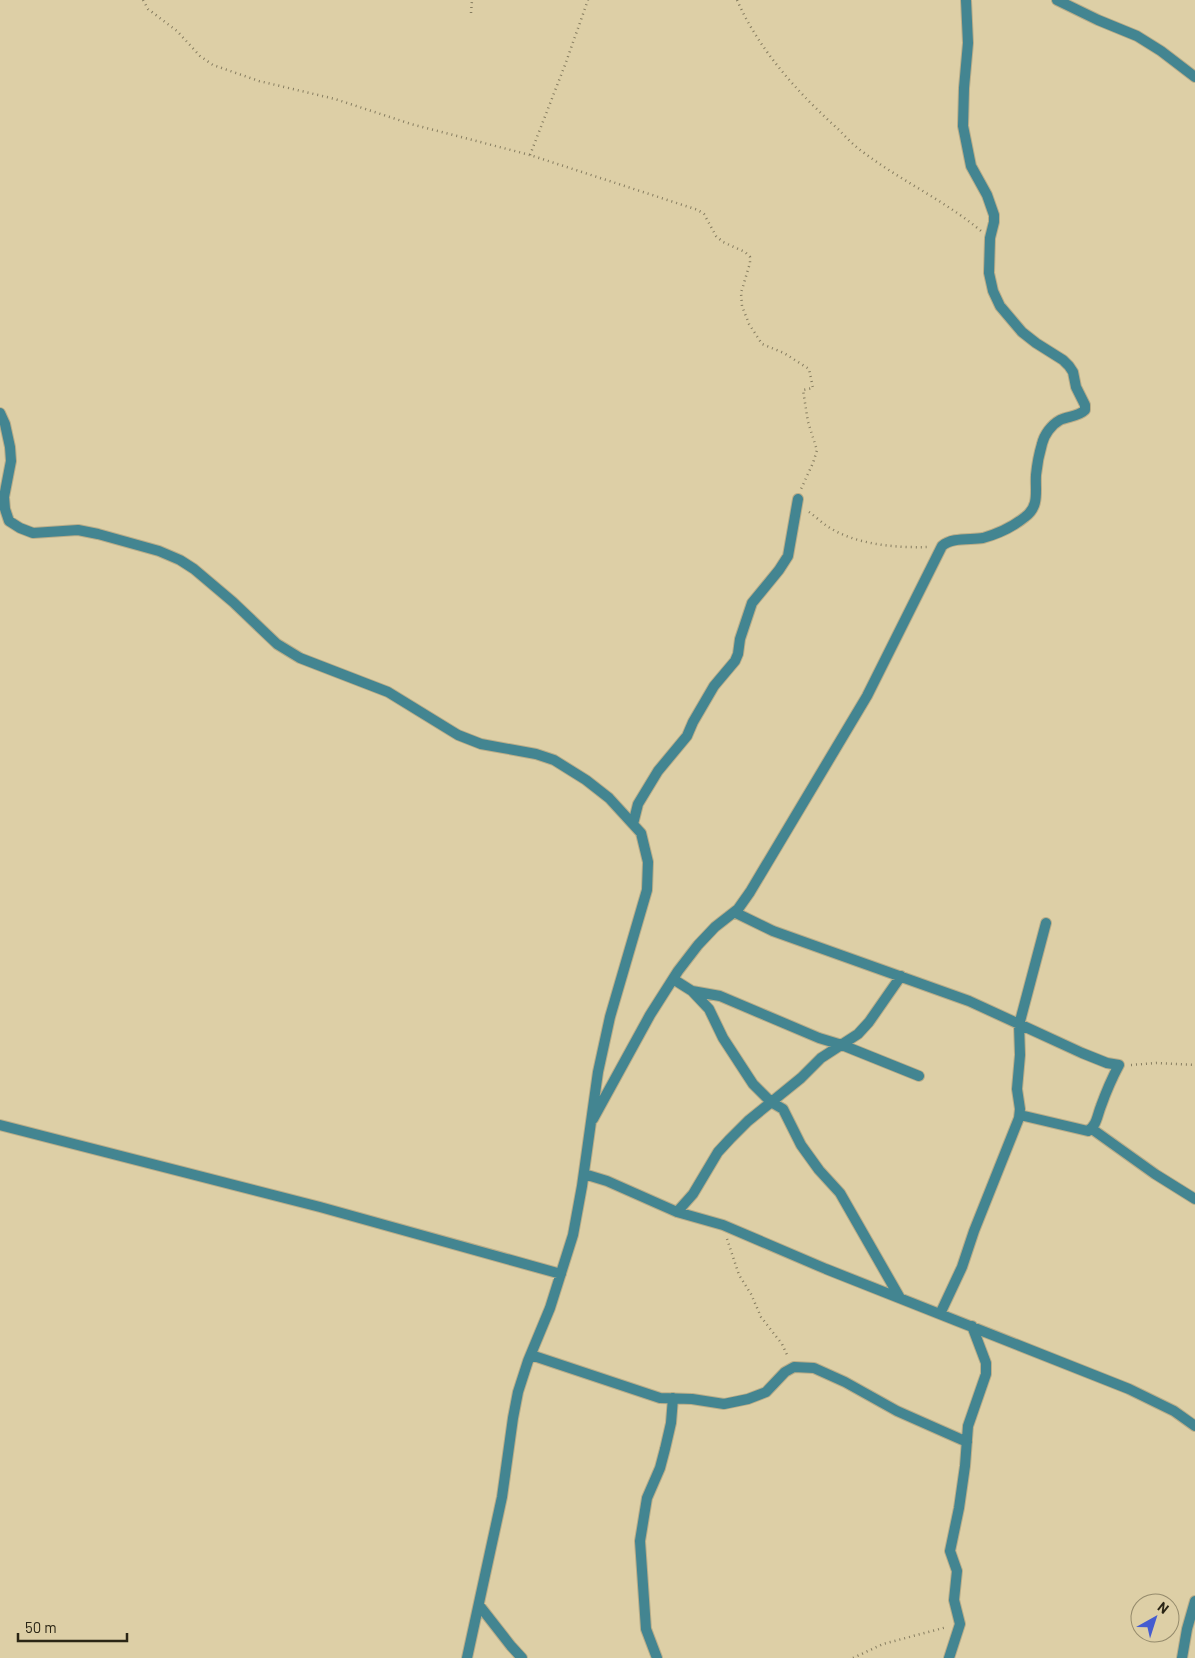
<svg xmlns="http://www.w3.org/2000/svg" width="1195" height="1658" viewBox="0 0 1195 1658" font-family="Barlow,sans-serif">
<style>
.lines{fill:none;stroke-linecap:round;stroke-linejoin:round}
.minor-casing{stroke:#b9ad89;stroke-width:12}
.path{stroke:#867d60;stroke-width:2.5;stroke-dasharray:1 4;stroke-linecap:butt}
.minor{stroke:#438591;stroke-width:10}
</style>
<rect width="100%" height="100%" fill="#ddcfa6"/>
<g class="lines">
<defs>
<path id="minor" d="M1057 0 1098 20 1137 36 1161 51 1195 77
M0 413 5 424 10 447 11 461 4 497 5 509 9 521 20 528 33 533 78 530 98 534 159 551 180 560 194 569 233 602 277 644 300 658 388 692 458 735 481 744 536 754 554 760 586 780 609 798 641 833 648 862 647 890 610 1017 598 1072 582 1186 573 1235 550 1308 528 1361 518 1392 513 1418 502 1497 467 1658
M633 824 638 804 658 771 687 736 693 722 714 686 735 661 738 654 740 639 752 603 779 570 788 556 798 499
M734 912 773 931 969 1001 1082 1053 1107 1063 1119 1065C1112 1078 1106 1092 1101 1106 1097 1116 1097 1125 1088 1131L1020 1115
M673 979 692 991 709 1009 723 1038 753 1084 771 1102 783 1109 801 1145 819 1170 840 1193 900 1298
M692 991 720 996 819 1038 842 1045 919 1076
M593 1119 650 1015 678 971 698 945 715 927 738 909 750 892 867 696 942 546C952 537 970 540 983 538 997 534 1014 526 1025 517 1040 506 1035 491 1036 475 1037 465 1039 454 1042 444 1044 435 1051 425 1060 420 1068 416 1078 417 1085 410V405L1076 387 1073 372 1069 366 1063 360 1036 343 1022 332 1000 306 993 291 989 273 990 238 994 222V215L987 195 971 166 963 126 964 88 968 43 966 0
M0 1125 320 1207 561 1274
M1092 1129 1155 1174 1195 1199
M584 1174 607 1181 677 1212 723 1225 826 1269 1129 1389 1174 1411 1195 1426
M677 1212 693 1194 718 1152 730 1139 748 1121 801 1078 821 1058 858 1034 869 1022 901 976
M940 1314 962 1267 974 1231 1019 1118 1020 1109 1017 1089 1020 1055 1019 1025 1046 923
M531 1355 660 1398 692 1399 724 1404 748 1399 766 1392 785 1372 794 1367 814 1368 845 1382 897 1411 967 1442
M479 1605 511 1646 522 1658
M657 1658 646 1629 640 1541 647 1498 660 1468 665 1449 671 1423 673 1398
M949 1658 960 1624 954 1600 957 1571 950 1551 959 1508 965 1466 968 1426 986 1374V1363L972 1326
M1182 1658 1187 1629 1195 1601"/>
</defs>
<use href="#minor" class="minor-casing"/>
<path class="path" d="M143 0 148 9 177 31 200 56 213 65 259 81 335 99 411 124 530 155 698 210 704 214 716 236 723 242 745 252 750 257V263L741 293 742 306 749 324 762 344 784 353 809 369 813 388 803 390 808 422 817 450 813 463 801 489
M737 0C759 50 798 93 838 129 846 137 854 146 863 152 901 181 944 200 981 231
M471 13 472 0
M530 155 565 65 588 0
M809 512C815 516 821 522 827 526 855 545 897 548 929 547
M1131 1065 1156 1063 1195 1065
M727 1239 739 1275 751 1294 761 1317 782 1344 788 1357
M853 1658 883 1644 947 1627"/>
<use href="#minor" class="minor"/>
</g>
<g transform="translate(1155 1618) rotate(39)"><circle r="24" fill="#ddcfa6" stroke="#958b6c"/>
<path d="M0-4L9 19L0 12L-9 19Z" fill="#455cd0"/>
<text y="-8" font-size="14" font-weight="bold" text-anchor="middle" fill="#2a2515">N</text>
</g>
<path d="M18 1633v8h109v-8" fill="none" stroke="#2a2515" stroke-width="2.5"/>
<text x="25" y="1633" font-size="15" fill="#2a2515" stroke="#ddcfa6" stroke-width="4" paint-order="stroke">50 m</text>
</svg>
